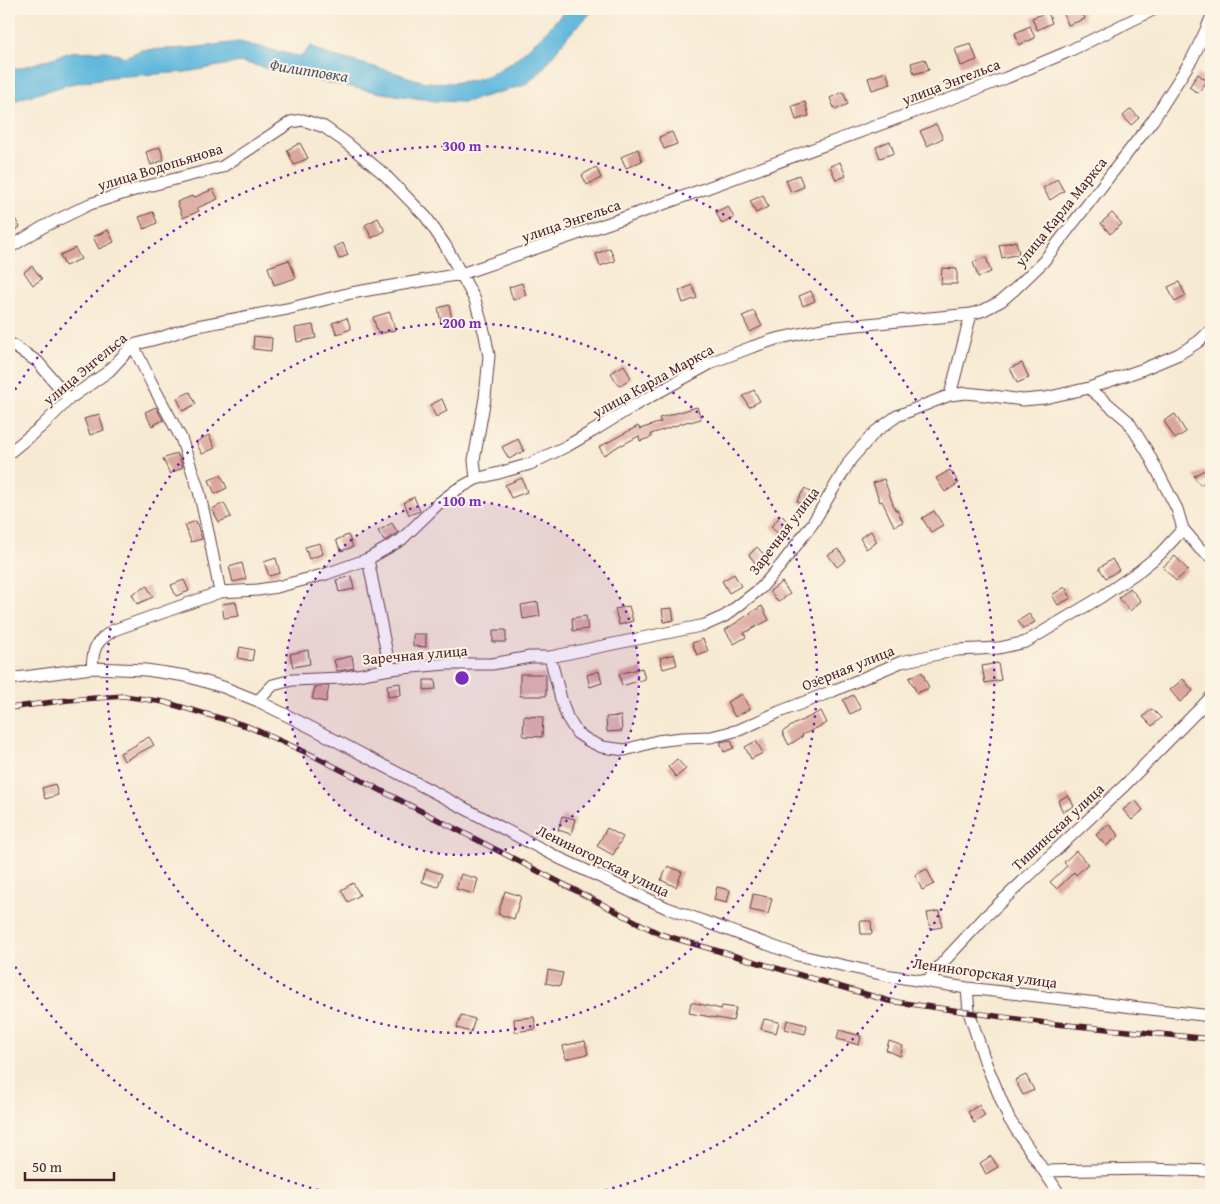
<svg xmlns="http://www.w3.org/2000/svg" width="1220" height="1204" viewBox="0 0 1220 1204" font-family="'Gentium Book Plus',serif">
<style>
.water{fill:#60b8dd;stroke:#556c84}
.building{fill:#daa69d}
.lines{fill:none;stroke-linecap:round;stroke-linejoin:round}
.minor-casing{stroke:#643d44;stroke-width:13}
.minor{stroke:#fff;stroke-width:11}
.rail-casing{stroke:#4a1f2b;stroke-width:5.5}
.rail{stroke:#fcf5e5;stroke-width:4;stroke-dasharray:11;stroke-linecap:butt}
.ring{fill:none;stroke:#7b2cbf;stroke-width:2.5;stroke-dasharray:2.5 5}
.labels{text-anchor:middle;stroke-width:4;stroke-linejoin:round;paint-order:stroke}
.street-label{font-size:15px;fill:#4a1f2b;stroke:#fcf5e5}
.water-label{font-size:16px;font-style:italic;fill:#525569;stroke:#fcf5e5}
.centre{fill:#7b2cbf;stroke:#fcf5e5;stroke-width:2.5}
.ring-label{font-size:15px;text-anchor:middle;font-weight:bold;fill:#7b2cbf;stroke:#fcf5e5;stroke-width:4;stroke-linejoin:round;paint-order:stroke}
</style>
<rect width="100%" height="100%" fill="#fcf5e5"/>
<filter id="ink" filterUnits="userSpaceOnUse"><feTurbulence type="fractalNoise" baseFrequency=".02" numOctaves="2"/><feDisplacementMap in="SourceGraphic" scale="10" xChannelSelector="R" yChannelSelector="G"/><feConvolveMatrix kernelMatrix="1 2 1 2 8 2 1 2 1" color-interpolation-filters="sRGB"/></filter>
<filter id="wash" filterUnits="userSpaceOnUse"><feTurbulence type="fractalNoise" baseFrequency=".0096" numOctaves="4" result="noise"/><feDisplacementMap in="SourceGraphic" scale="20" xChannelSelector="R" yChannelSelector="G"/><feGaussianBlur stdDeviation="1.12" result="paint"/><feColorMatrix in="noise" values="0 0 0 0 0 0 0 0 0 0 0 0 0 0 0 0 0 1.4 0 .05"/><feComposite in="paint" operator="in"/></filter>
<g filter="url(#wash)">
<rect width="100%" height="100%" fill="#f7ead3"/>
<path class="water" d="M569 9H595L566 38 540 72 525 85 465 102 436 101 377 92 319 81 241 62 186 72 110 77 70 84 9 102V71L34 64 71 52 106 51 125 57 142 50 190 48 239 42 301 57 311 46 326 54 386 70 424 82 452 83 474 80 489 75 511 63 540 38 561 15Z"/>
<g id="blocks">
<path class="building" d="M1069 9H1082L1085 19 1068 25 1063 11Z
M1048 12 1052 23 1037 30 1032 18Z
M1030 26 1035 38 1019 45 1015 33Z
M971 44 977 60 961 66 955 49Z
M925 59 929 70 914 74 911 63Z
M886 72 891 84 872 90 868 78Z
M1198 74 1207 81 1198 93 1189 87Z
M843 92 848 104 835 110 830 98Z
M805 102 809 116 796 120 792 106Z
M1131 109 1139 118 1131 125 1123 116Z
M936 124 943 138 927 146 920 131Z
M672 132 677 144 664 149 659 137Z
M890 141 894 153 880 158 876 147Z
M300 143 308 158 294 165 287 150Z
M160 147 164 160 151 165 146 152Z
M638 149 642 161 626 168 621 157Z
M840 162 846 176 836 180 830 166Z
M596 167 601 178 587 185 582 175Z
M799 175 804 187 791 192 786 180Z
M1057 179 1064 191 1050 200 1043 188Z
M213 189 218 199 197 208 199 211 183 218 177 202 192 196 193 198Z
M763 195 768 207 756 213 750 201Z
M728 206 734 218 722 224 716 212Z
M9 209 20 227 9 235Z
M153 212 157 223 144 229 139 217Z
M1112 213 1122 224 1110 234 1101 223Z
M378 218 385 231 372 238 365 225Z
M108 230 114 242 99 249 93 237Z
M1016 241 1019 254 1002 258 999 245Z
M343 243 348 255 339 259 334 247Z
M75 248 81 259 65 266 60 255Z
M610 248 615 261 600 266 596 254Z
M986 257 991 272 978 277 973 262Z
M289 260 296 278 274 285 268 267Z
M32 266 42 279 33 285 24 272Z
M942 268 957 269V284H941Z
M1179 282 1186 296 1175 302 1168 287Z
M522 283 526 295 513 300 509 287Z
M692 285 697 298 683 303 679 291Z
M811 291 815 301 803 306 799 296Z
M449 305 452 319 441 322 438 308Z
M754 311 762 326 750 332 742 316Z
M390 312 395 330 378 334 373 317Z
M347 318 351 329 337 334 332 323Z
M313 325 316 338 297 342 295 328Z
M254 336 272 338 271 351 253 349Z
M1022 363 1029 378 1017 383 1010 368Z
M624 365 631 378 619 386 611 373Z
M754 390 760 401 749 407 743 396Z
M190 392 196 404 183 411 177 398Z
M442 399 447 411 436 417 430 405Z
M156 407 163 420 152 426 145 412Z
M697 407 701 419 690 422 689 421 651 434 652 437 640 441 639 436 622 445V444L604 455 599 447 638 426 640 429 661 422 659 418Z
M99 414 104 430 90 435 84 419Z
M1175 414 1186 432 1175 439 1164 421Z
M209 435 215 448 202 454 196 442Z
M518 439 524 451 509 459 502 447Z
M177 453 183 467 170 474 163 459Z
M950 470 959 483 945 492 936 478Z
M1204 470 1210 479 1200 485 1194 476Z
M221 475 227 488 215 494 209 480Z
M522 478 527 492 511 498 505 485Z
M884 479 895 510H897L903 522 894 526 882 501 880 502 873 483Z
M805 488 815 496 807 508 797 501Z
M414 497 420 511 409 515 404 502Z
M224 503 231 517 219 522 212 509Z
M934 511 943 525 931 532 922 518Z
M781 515 794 527 783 538 771 527Z
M196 521 202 539 191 542 185 525Z
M392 523 398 533 384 541 378 531Z
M871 531 877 542 866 549 860 538Z
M348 535 353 547 341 551 336 540Z
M320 543 323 554 309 559 305 547Z
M757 547 766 557 757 565 749 555Z
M838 549 846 560 837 567 828 555Z
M1175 556 1188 570 1176 581 1163 567Z
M276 558 280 573 269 576 264 562Z
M1112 559 1119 570 1106 578 1099 568Z
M242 563 246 579 233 582 229 567Z
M734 574 741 586 729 593 722 581Z
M351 576 354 589 339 592 336 580Z
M184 580 189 591 176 596 171 585Z
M782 582 790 594 778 602 770 591Z
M147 586 153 597 137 604 132 594Z
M1065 587 1071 598 1058 605 1052 595Z
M1130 588 1141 601 1130 611 1119 598Z
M236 602 239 616 224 618 222 604Z
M538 602 540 616 523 619 521 605Z
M629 606 633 621 619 625 615 609Z
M762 606 769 620 744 633 746 637 734 644 725 630 751 613H750Z
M672 608 674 620 664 622 662 609Z
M1029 614 1035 622 1023 629 1018 621Z
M586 616 588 629 573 631 572 618Z
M493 630H506V642H493Z
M413 634H426V647L413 646Z
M703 639 708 651 697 655 692 643Z
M240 647 254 650 252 661 238 658Z
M308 650 310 664 293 667 290 654Z
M674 654 677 665 663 669 660 658Z
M352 656 354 668 337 671 334 660Z
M998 663 1001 680 985 683 982 666Z
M642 668 645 679 622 686 619 674Z
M599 671 602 683 590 687 587 675Z
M922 672 929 688 917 693 909 678Z
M520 674H546V696H520Z
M1183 679 1193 691 1180 702 1170 690Z
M424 680H435L436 689 424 690Z
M400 683 401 695 388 697 387 685Z
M329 686 326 702 312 699 315 687Z
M742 694 750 709 735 717 727 702Z
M853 695 861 709 850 714 843 700Z
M1152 709 1161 718 1152 726 1143 717Z
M821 711 827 723 802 735 803 736 789 745 782 732 793 725Z
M524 716 543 717 542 737 523 736Z
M621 716 622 731 607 732 606 717Z
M149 737 154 745 124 761 120 753 136 745V744Z
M731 740 734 748 724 752 720 742Z
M756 741 763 753 751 759 745 747Z
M677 759 686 769 676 777 668 767Z
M55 784 58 795 45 799 42 788Z
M1068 795 1074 806 1063 812 1058 801Z
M1135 800 1143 810 1132 820 1123 810Z
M562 816 575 819 571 834 558 830Z
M1109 824 1119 836 1106 846 1096 835Z
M607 828 623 837 613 855 597 846Z
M1076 851 1088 864 1076 875 1074 872 1057 889 1050 882 1067 866 1064 862Z
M668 866 682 872 676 887 661 880Z
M426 869 442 874 438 887 422 882Z
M927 869 934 884 922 890 915 875Z
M461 874 478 879 474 894 456 889Z
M353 883 360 895 348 902 341 890Z
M717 887 730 890 727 903 714 900Z
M505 891 521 896 514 919 498 914Z
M753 894 772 898 768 914 750 910Z
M940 911 942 927 930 929 927 913Z
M860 921H871L872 934H861Z
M548 970 563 973 560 986 546 983Z
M691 1002 721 1009 722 1006 736 1008 733 1021 689 1013Z
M461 1015 475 1019 471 1032 457 1028Z
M534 1017 536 1029 515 1032 514 1019Z
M764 1019 779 1022 776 1033 761 1029Z
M787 1020 807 1025 805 1034 785 1029Z
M839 1030 861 1036 859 1045 837 1039Z
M585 1041 588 1054 566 1059 563 1046Z
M889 1041 903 1046 900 1056 886 1050Z
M1026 1075 1034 1090 1023 1095 1015 1080Z
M979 1105 985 1116 974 1123 968 1112Z
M991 1156 998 1167 986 1174 980 1163Z"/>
</g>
</g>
<g filter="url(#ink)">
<use href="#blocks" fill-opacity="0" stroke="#643d44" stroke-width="1"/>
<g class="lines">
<defs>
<path id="minor" d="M9 248 43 227 90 204 144 187 222 167 291 122 303 120 324 127 344 141 384 174 426 217 445 245 461 274 475 300 485 335 489 356 485 398 474 460 476 479
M9 343 38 362 69 399
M133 345 151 382 181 438 199 491 210 541 220 592
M1089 388 1128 421 1147 451 1177 509 1183 529 1200 549 1211 557
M950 395 971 314
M9 453 42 426 69 399 109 371 133 345 163 337 192 327 287 309 351 293 461 274 644 211 958 96 1006 78 1065 53 1155 9
M368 559 390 669
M550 657 561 699 567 717 577 733 589 741 602 747 625 750 657 741 682 738 711 737 739 730 779 712 833 691 901 662 957 650 999 648 1026 642 1101 597 1139 571 1160 554 1183 529
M92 668C93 647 96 641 114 630L220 592 258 590 277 587 326 574 368 559 401 540 439 503 456 490 476 479 499 473 530 464 567 446 593 431 635 405 715 361 752 347 776 339 826 328 971 314 984 310 1001 301 1015 289 1043 262 1153 120 1192 59 1206 30 1211 18
M9 679 92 668 146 670 186 676 223 687 258 701 314 729 559 858 667 908 797 955 885 975 967 988 1211 1016
M258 701 273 685 292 680 341 678 390 669 446 664H492L530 657H550L705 625 725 616 761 588 781 565 813 523 851 459 875 432 897 416 950 395 966 393 985 395 1023 400 1045 398 1089 388 1141 370 1179 354 1198 342 1211 330
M927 981 945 960 986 916 1124 786 1211 697
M967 988 969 1012 985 1061 1009 1119 1060 1195
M1044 1171 1148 1169 1211 1171"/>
</defs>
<use href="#minor" class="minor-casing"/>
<use href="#minor" class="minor"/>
<defs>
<path id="rail" d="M9 708 68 700 124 696 164 702 247 726 314 756 660 934 889 1001 1046 1023 1211 1039"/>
</defs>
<use href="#rail" class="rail-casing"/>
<use href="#rail" class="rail"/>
</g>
</g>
<circle cx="462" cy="678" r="177" fill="#7b2cbf" fill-opacity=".12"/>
<g class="ring">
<circle cx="462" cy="678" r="177"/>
<circle cx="462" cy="678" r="355"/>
<path d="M333 1194A532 532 0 0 1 11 960M11 396A532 532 0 1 1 591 1194"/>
</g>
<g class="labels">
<g class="street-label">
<text transform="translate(951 82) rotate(-21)" y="5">улица Энгельса</text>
<text transform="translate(160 167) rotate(-17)" y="5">улица Водопьянова</text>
<text transform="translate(1061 212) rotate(-51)" y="5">улица Карла Маркса</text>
<text transform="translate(571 221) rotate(-19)" y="5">улица Энгельса</text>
<text transform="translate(85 369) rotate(-40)" y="5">улица Энгельса</text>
<text transform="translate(653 381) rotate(-29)" y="5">улица Карла Маркса</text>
<text transform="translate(784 531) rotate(-53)" y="5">Заречная улица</text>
<text transform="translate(415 655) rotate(-5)" y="5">Заречная улица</text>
<text transform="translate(848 668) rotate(-22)" y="5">Озерная улица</text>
<text transform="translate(1058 827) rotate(-43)" y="5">Тишинская улица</text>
<text transform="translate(603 861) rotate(26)" y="5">Лениногорская улица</text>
<text transform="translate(985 973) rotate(8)" y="5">Лениногорская улица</text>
</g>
<g class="water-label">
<text transform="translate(309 70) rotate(9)" y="6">Филипповка</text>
</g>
</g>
<circle cx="462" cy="678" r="8" class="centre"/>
<g class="ring-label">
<text x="462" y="151">300 m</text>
<text x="462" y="328">200 m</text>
<text x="462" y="506">100 m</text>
</g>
<rect width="1220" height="1204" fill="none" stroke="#fcf5e5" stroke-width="30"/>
<path d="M25 1172v8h89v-8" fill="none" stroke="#4a1f2b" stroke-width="2.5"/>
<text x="32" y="1172" font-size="15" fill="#4a1f2b" stroke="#fcf5e5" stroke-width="4" paint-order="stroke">50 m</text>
</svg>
